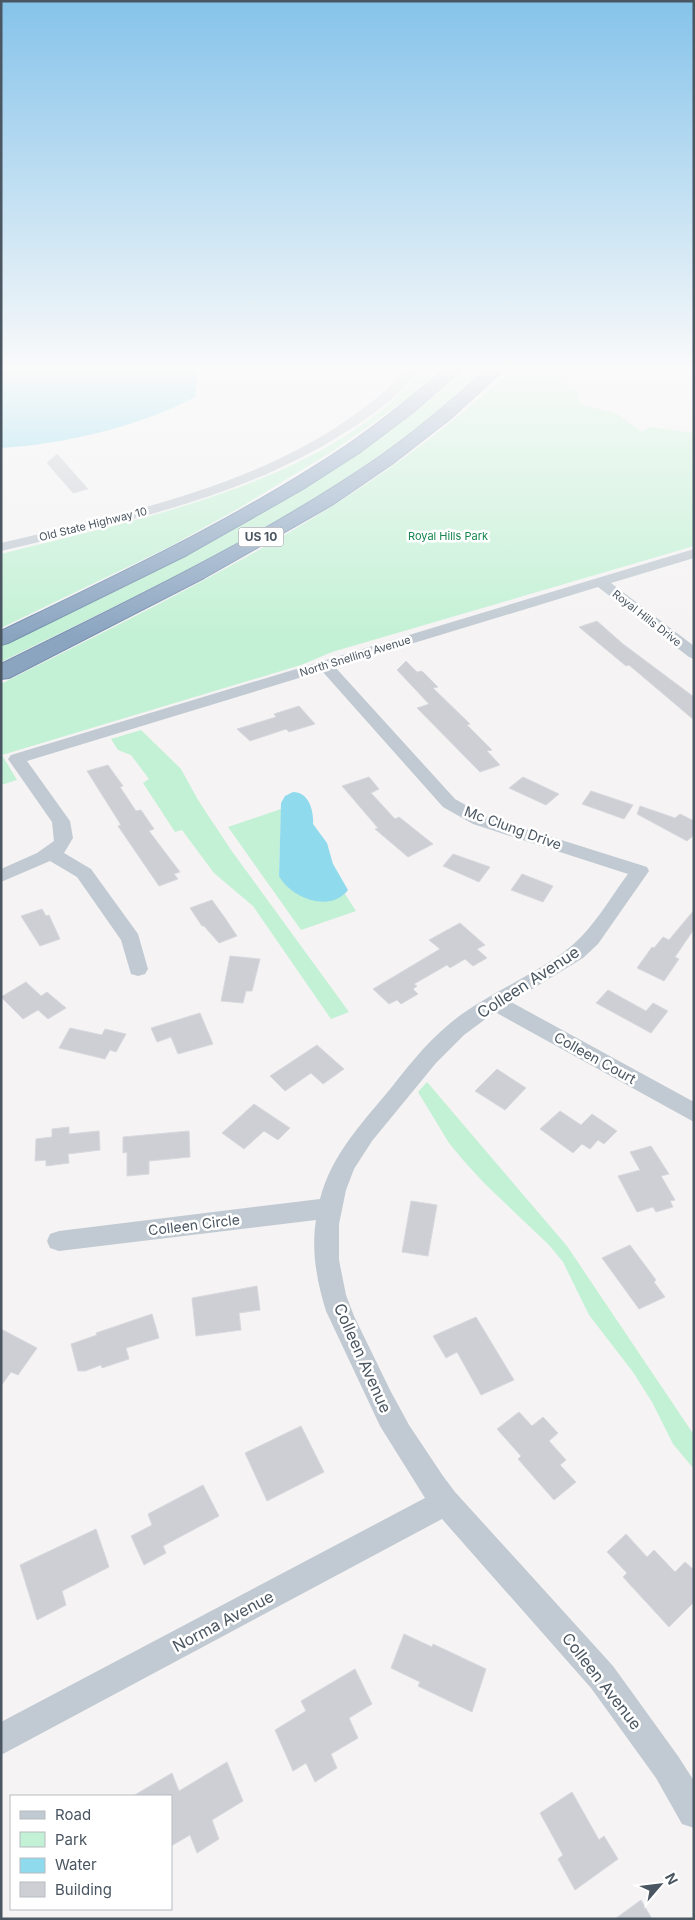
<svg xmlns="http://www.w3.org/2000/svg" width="695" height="1920" viewBox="0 0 695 1920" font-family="Inter,sans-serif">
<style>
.green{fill:#c3f1d5}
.water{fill:#90daee}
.building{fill:#cdcfd5;stroke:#d7d9de}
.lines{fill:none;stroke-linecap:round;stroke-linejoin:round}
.highway-casing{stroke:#7690ad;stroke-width:2}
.minor{fill:#c1cad2;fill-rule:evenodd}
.highway{fill:#8ba5c1;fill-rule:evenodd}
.labels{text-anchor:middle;stroke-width:5;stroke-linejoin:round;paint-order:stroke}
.far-street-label{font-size:11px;fill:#4a5661;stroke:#fff}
.far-park-label{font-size:11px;fill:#17864f;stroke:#fff}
.shield{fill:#fff;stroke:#808990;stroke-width:1}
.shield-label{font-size:12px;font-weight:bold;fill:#4a5661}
.street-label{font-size:14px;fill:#4a5661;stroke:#fff}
.near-street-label{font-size:16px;fill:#4a5661;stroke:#fff}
</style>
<rect width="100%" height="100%" fill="#f5f3f3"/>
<path class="green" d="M426 367H446L417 392 333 451 234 511 169 547 1 628V554C126 522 273 494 377 414 395 400 410 383 426 367Z
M469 367H489C465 388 440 410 414 430 288 526 142 593 1 662V646C77 609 155 574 229 532 314 484 395 430 469 367Z
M514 367H565L558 377 559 380 577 390 579 403 617 414 642 432 649 427 694 433V546L332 652 301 665 2 755 17 780 1 785V684C180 593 367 507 514 367Z
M141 730 181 769 198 800 231 850 349 1012 331 1019 253 906 214 873 182 830 175 832 143 783 149 779 131 755 118 750 111 739Z
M281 809 279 876 338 898 345 894 356 911 301 930 228 827Z
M427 1082 567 1246 694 1435V1469L673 1444 652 1402 633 1372 589 1315 563 1262 549 1245 485 1184 463 1160 449 1143 418 1092Z"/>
<path class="water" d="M1 367H198L195 397C139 427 64 444 1 448Z
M293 792C309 792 314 811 313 824L327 843 333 864 348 890C330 914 290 897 279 876L281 803 285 796Z"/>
<path class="building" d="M57 454 88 489 73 493 47 463Z
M597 621 623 644 694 697V720L629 665 626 666 579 627Z
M406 661 417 672 422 671 438 687 433 688 470 724 467 725 492 750 487 751 500 765 480 772 417 708 429 704 397 670Z
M299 706 315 724 289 732 286 729 250 741 237 729 276 717 274 714Z
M108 765 123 786 120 787 136 811 141 810 154 829 149 831 180 872 174 874 178 879 159 886 118 826 121 825 87 771Z
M369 777 379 789 371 793 395 819 399 817 433 844 408 857 375 829 378 828 342 786Z
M523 777 559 794 546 805 509 788Z
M591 791 633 805 624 819 582 804Z
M640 806 675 818 680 814 694 821V835L687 841 637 814Z
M453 854 490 867 479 882 443 866Z
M522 874 553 886 543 902 511 890Z
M212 900 225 918 237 936 219 943 204 926H202L190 908Z
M42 909 46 916 49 915 60 939 40 946 21 916Z
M694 910V929L675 957 679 959 664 981 637 968 652 947 654 948 663 937 669 940Z
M460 923 485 945 477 949 487 958 473 966 465 959 450 968 447 965 414 984 417 986 413 989 418 994 401 1004 397 1000 389 1004 373 989 440 949 429 940Z
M230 956 260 959 252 991H246L243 1003 221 1001Z
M26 982 41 996 47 992 66 1008 48 1019 38 1010 23 1019 1 997Z
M608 990 646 1011 653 1003 668 1011 651 1033 596 1003Z
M200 1013 213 1044 178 1054 171 1037 157 1042 151 1028Z
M70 1028 102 1035 105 1029 126 1034 116 1052 110 1050 105 1059 59 1048Z
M317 1045 344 1069 323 1084 311 1073 285 1091 270 1076Z
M497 1069 526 1088 505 1110 475 1091Z
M254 1104 290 1128 278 1140 264 1131 244 1149 222 1133Z
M560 1111 581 1125 592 1114 617 1131 604 1144 598 1140 590 1149 582 1144 573 1153 540 1129Z
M69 1127V1134L99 1131 100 1150 68 1154 69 1163 46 1166V1160L35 1161 36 1139 52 1137V1129Z
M189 1131 190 1157 149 1161V1174L127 1176V1152L123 1153V1137Z
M651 1146 669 1174 661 1176 675 1200 670 1201 673 1207 656 1212 653 1207 637 1212 618 1176 640 1170 630 1152Z
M411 1201 437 1205 428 1256 402 1252Z
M630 1245 656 1280 654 1282 665 1297 639 1309 602 1258Z
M257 1286 260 1310 239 1313 241 1330 196 1336 192 1298Z
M152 1314 159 1338 126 1348 129 1359 102 1368 101 1365 85 1371H78L71 1344 97 1335 96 1333Z
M476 1317 514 1380 481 1395 457 1352 446 1358 433 1336Z
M1 1329 37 1348 18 1375 11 1372 1 1386Z
M519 1412 532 1426 543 1417 558 1433 549 1441 566 1460 560 1465 576 1482 554 1500 518 1459 521 1456 497 1429Z
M301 1426 324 1472 267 1501 245 1453Z
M203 1485 219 1516 163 1546 166 1553 144 1565 131 1536 152 1525 148 1514Z
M96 1529 109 1567 62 1591 66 1605 37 1620 20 1565Z
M626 1534 647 1557 654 1550 675 1572 685 1562 694 1570V1602L669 1627 623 1577 627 1573 607 1552Z
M404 1634 432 1647 433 1644 486 1669 472 1712 418 1686 420 1682 391 1668Z
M355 1669 372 1704 349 1718 358 1738 331 1754 337 1768 315 1782 306 1763 293 1771 275 1730 306 1711 301 1701Z
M227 1762 243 1801 212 1820 219 1839 197 1853 190 1835 171 1846V1796H133L172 1773 179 1791Z
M572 1792 599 1840 604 1836 618 1859 575 1890 558 1859 563 1855 540 1813Z
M641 1900 652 1919H615Z"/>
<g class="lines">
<defs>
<path id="highway" d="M448 367H465L412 413 359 453 303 489 187 555 8 643 1 645V631C119 574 237 519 346 446 382 422 415 394 448 367Z
M490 367H507L450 419 392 464 332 505 204 578 9 678 1 679V664C130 600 260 539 379 457 418 430 454 398 490 367Z"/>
</defs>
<use href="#highway" class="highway-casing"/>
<path class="minor" d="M410 367H422C402 394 372 416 344 433 241 499 118 523 1 551V543C146 508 303 478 410 367Z
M694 549V558L611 583 694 646V659L689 657 598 587 335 667 455 799 485 816 647 867 649 871 598 944 583 958 511 1002 694 1102V1122L495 1012 464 1035 436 1063 372 1141 354 1169 346 1190 339 1224V1260L346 1295 354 1316 390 1390 409 1425 443 1476 455 1492 613 1666 678 1756 694 1781V1828L682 1824 656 1778 591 1688 442 1519 1 1755V1722L425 1498 380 1426 326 1311C317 1282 311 1251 316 1220L59 1251 50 1248 47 1241 50 1234 59 1231 320 1199C332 1154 362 1123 391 1088 412 1061 434 1034 462 1014 496 990 536 974 569 948 593 929 610 898 628 874L473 824 443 807 322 671 27 761 70 821 73 838 64 853 91 869 138 934 148 969 145 974 138 976 131 974 121 940 77 877 50 861 1 882V869L37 853 54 841 52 822 8 759 11 755Z"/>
<use href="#highway" class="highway"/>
</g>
<linearGradient id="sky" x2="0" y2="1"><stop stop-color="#85c3ea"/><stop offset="0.58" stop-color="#fafafa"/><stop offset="1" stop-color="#fafafa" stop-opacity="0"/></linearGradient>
<rect width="695" height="636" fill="url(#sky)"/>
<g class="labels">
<g class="far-street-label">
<text transform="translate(93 524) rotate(-14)" y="4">Old State Highway 10</text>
<text transform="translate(647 618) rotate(38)" y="4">Royal Hills Drive</text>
<text transform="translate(355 656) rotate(-17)" y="4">North Snelling Avenue</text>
</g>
<g class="far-park-label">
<text x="448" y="540">Royal Hills Park</text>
</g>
<rect class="shield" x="238.5" y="527.5" width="45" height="19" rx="4"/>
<g class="shield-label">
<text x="261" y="541">US 10</text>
</g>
<g class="street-label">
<text transform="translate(513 828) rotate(20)" y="5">Mc Clung Drive</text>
<text transform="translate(595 1058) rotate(29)" y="5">Colleen Court</text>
<text transform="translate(194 1225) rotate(-7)" y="5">Colleen Circle</text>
</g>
<g class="near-street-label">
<text transform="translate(528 982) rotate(-33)" y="6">Colleen Avenue</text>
<text transform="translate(363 1358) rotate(66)" y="6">Colleen Avenue</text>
<text transform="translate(223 1621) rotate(-28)" y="6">Norma Avenue</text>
<text transform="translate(602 1681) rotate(52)" y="6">Colleen Avenue</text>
</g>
</g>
<rect width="695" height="1920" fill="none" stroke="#4a5661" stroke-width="5"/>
<rect x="10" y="1795" width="162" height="115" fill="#ffffff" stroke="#b7bbc0"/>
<rect x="20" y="1811" width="25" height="8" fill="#c1cad2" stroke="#b7bbc0"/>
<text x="55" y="1820" font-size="15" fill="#4a5661">Road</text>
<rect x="20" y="1832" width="25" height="15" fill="#c3f1d5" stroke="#b7bbc0"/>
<text x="55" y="1845" font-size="15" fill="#4a5661">Park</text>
<rect x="20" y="1858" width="25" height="15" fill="#90daee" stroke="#b7bbc0"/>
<text x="55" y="1870" font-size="15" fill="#4a5661">Water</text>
<rect x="20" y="1882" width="25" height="15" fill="#cdcfd5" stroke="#b7bbc0"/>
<text x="55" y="1895" font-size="15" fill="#4a5661">Building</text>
<g transform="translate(660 1885) rotate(62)" stroke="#ffffff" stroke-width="4" paint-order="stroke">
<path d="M0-4L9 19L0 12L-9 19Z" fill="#4a5661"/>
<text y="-8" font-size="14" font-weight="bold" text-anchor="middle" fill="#4a5661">N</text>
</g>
</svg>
